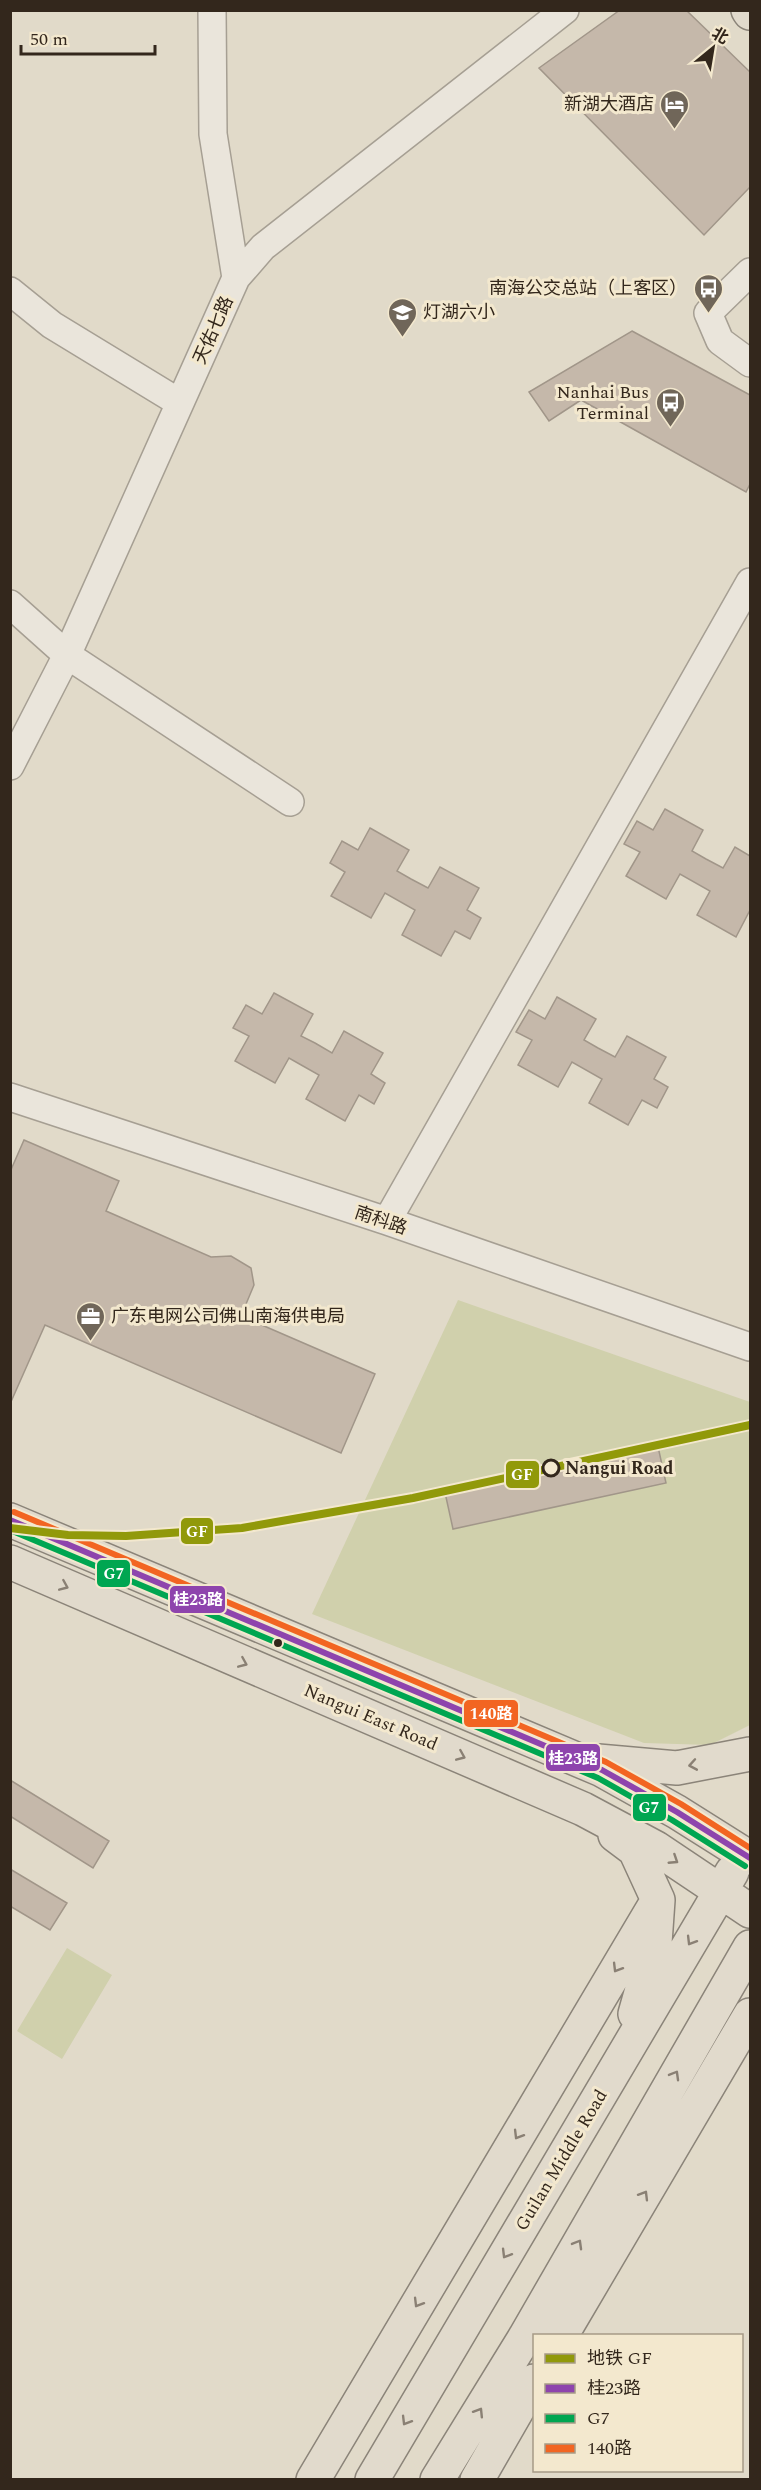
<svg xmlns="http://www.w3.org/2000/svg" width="761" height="2490" viewBox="0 0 761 2490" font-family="Spectral,'Noto Sans SC',serif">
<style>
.green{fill:#d0d0ac}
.building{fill:#c5b8aa;stroke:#a19689;stroke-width:1.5}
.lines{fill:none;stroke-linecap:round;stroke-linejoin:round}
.minor-casing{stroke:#a69f93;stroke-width:30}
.major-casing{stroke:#8b8479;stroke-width:36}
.minor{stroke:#eae5db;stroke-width:27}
.major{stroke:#e1dacc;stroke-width:33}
.bus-1-casing{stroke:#f3e8ce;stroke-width:10}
.bus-2-casing{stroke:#f3e8ce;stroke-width:10}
.bus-3-casing{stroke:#f3e8ce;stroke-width:10}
.bus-1{stroke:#8e44ad;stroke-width:6}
.bus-2{stroke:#00a651;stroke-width:6}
.bus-3{stroke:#f26522;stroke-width:6}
.metro-1-casing{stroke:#f3e8ce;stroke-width:12}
.metro-1{stroke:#91990a;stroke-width:8}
.oneway{stroke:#8a8074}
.stop-dot{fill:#f3e8ce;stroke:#33271c;stroke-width:3}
.bus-dot{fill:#33271c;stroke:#f3e8ce;stroke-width:2}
.labels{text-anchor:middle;stroke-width:6;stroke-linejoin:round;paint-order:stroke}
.poi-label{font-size:18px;fill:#33271c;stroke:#f3e8ce;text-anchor:end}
.street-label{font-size:18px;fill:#33271c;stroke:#f3e8ce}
.stop-label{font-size:18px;font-weight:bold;fill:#33271c;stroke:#f3e8ce;text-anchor:start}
.line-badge{stroke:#f3e8ce;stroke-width:2}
.badge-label{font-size:16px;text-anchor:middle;font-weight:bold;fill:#fff}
</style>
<rect width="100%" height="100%" fill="#e1dac9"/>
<path class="green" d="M458 1300 750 1402V1725L710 1745 644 1743 312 1614Z
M67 1948 112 1975 62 2059 17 2031Z"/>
<path class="building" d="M620 10H686L750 72V187L704 235 539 68Z
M632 331 750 395V484L746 492 581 400 549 421 529 392Z
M665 809 703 830 692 851 706 859 723 868 735 847 750 856V910L736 937 697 915 710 891 680 874 666 899 626 876 640 852 624 844 637 821 653 830Z
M370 828 409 850 397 871 411 879 428 888 440 867 479 888 467 910 481 918 470 939 455 931 441 956 402 935 415 910 385 893 371 918 331 896 345 872 330 863 342 841 358 850Z
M274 993 313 1014 301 1036 315 1043 332 1053 344 1031 383 1053 371 1074 385 1083 374 1104 359 1095 345 1121 306 1099 319 1075 303 1066 289 1058 275 1083 235 1061 249 1036 233 1028 246 1005 262 1014Z
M557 997 596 1019 584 1040 598 1048 615 1057 627 1036 666 1057 654 1079 668 1087 657 1108 642 1100 628 1125 589 1103 602 1079 572 1062 558 1087 518 1065 532 1040 516 1032 529 1010 545 1019Z
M24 1140 119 1181 106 1211 211 1257 231 1256 251 1268 254 1285 241 1316 375 1374 341 1453 45 1325 10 1404V1172Z
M657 1442 666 1483 453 1529 444 1488Z
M10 1780 109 1841 93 1868 10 1816Z
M10 1869 67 1903 50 1930 10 1906Z"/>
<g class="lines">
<defs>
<path id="minor" d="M212 10 213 134 236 278
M750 272 708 313 720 341 750 363
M10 291 52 325 180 403
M10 604 67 655 290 802
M10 766 67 655 236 278 263 247 565 10
M10 1097 387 1221 750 1347
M387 1221 750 582"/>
<path id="major" d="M748 10 750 13
M10 1520 602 1770 677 1812 750 1858
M10 1562 583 1809 656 1848 750 1911
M598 1761 677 1768 750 1754
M615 1835 635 1850 658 1900 655 1943 635 2014
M561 2336 750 2015
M313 2480 658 1900
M372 2480 732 1872
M437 2480 525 2337 750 1947
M477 2480 534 2381"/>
</defs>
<use href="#minor" class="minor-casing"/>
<use href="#major" class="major-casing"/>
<use href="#minor" class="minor"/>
<use href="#major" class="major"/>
<defs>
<path id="bus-1" d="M10 1520 602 1770 677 1812 750 1858"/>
<path id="bus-2" d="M10 1530 598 1778 672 1820 745 1866"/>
<path id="bus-3" d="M14 1512 606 1762 681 1804 750 1848"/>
</defs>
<use href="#bus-1" class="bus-1-casing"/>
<use href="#bus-2" class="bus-2-casing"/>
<use href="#bus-3" class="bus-3-casing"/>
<use href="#bus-1" class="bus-1"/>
<use href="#bus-2" class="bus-2"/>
<use href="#bus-3" class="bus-3"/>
<defs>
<path id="metro-1" d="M10 1528 68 1535 126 1536 242 1528 413 1498 750 1425"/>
</defs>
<use href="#metro-1" class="metro-1-casing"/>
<use href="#metro-1" class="metro-1"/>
</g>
<defs><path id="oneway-chevron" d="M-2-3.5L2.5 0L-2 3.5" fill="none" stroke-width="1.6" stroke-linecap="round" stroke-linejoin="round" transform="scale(1.5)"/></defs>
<g class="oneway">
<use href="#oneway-chevron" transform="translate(64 1586) rotate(23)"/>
<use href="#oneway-chevron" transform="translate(243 1663) rotate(23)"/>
<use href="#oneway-chevron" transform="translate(461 1756) rotate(23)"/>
<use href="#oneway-chevron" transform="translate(693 1765) rotate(170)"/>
<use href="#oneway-chevron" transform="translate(674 1860) rotate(33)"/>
<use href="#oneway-chevron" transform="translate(691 1941) rotate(121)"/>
<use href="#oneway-chevron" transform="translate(617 1968) rotate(121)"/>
<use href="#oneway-chevron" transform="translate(675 2075) rotate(-60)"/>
<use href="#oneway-chevron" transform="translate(518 2135) rotate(121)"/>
<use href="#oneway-chevron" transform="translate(644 2195) rotate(-59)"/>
<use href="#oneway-chevron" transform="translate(578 2244) rotate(-60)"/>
<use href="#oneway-chevron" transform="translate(506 2254) rotate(121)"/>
<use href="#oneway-chevron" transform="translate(418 2303) rotate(121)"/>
<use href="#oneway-chevron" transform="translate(479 2412) rotate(-58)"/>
<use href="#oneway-chevron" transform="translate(406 2421) rotate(121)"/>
</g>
<defs>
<symbol id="hotel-pin" viewBox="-11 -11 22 30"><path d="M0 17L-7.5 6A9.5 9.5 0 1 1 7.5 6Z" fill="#706659" stroke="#f3e8ce"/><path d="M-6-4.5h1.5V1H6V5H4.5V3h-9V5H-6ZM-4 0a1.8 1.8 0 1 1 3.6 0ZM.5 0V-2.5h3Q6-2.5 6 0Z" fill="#fff"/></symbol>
<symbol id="bus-pin" viewBox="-11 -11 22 30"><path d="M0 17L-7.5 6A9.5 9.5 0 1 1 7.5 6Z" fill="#706659" stroke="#f3e8ce"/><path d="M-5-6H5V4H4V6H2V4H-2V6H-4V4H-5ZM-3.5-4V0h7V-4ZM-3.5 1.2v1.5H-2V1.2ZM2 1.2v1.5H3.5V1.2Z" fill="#fff"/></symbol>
<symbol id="school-pin" viewBox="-11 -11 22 30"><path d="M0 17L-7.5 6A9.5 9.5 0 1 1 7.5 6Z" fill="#706659" stroke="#f3e8ce"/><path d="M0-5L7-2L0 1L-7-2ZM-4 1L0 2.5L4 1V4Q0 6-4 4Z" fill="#fff"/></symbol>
<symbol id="office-pin" viewBox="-11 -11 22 30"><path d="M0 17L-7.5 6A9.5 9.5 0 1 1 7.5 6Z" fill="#706659" stroke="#f3e8ce"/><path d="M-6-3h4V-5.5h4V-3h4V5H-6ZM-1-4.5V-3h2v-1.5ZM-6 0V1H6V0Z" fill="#fff"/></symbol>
</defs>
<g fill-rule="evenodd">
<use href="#hotel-pin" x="658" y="88" width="33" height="45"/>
<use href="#bus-pin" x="692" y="272" width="33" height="45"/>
<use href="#school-pin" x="386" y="296" width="33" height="45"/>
<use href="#bus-pin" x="654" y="386" width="33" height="45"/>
<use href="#office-pin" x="74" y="1300" width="33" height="45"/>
</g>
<circle class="stop-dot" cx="551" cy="1468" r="8"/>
<circle class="bus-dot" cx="278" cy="1643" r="5"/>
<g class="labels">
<g class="poi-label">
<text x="654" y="110">新湖大酒店</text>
<text x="687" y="294">南海公交总站（上客区）</text>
<text x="423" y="318" text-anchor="start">灯湖六小</text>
<text x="649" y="398">Nanhai Bus<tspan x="649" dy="21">Terminal</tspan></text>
<text x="111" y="1322" text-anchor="start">广东电网公司佛山南海供电局</text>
</g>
<g class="street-label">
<text transform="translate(213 330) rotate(-66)" y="6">天佑七路</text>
<text transform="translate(381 1220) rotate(19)" y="6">南科路</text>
<text transform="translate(371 1717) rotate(23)" y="6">Nangui East Road</text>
<text transform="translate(561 2160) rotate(-59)" y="6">Guilan Middle Road</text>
</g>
<g class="stop-label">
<text x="565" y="1474">Nangui Road</text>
</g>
</g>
<g class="line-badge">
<rect x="505" y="1460" width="35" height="29" rx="6" fill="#91990a"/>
<rect x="180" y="1517" width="34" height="28" rx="6" fill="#91990a"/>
<rect x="96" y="1559" width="35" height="29" rx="6" fill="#00a651"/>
<rect x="169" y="1585" width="57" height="29" rx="6" fill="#8e44ad"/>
<rect x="463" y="1699" width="56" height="29" rx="6" fill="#f26522"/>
<rect x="545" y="1743" width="56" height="29" rx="6" fill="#8e44ad"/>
<rect x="632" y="1793" width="35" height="29" rx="6" fill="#00a651"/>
</g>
<g class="badge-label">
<text x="522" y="1480">GF</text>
<text x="197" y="1537">GF</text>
<text x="114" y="1579">G7</text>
<text x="198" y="1605">桂23路</text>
<text x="491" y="1719">140路</text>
<text x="573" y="1764">桂23路</text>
<text x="649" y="1813">G7</text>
</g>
<rect width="761" height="2490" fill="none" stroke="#33271c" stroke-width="24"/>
<rect x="533" y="2334" width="210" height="138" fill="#f3e8ce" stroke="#a69b87" stroke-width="1.5"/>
<rect x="545" y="2354" width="30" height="9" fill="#91990a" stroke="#a69b87" stroke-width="1.5"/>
<text x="587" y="2364" font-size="18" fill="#33271c">地铁 GF</text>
<rect x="545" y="2384" width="30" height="9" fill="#8e44ad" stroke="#a69b87" stroke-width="1.5"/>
<text x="587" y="2394" font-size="18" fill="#33271c">桂23路</text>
<rect x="545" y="2414" width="30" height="9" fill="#00a651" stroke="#a69b87" stroke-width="1.5"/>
<text x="587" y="2424" font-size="18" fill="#33271c">G7</text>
<rect x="545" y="2444" width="30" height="9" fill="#f26522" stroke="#a69b87" stroke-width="1.5"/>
<text x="587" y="2454" font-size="18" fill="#33271c">140路</text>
<g transform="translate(713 48) rotate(30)" stroke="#f3e8ce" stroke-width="4.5" paint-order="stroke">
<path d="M0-4.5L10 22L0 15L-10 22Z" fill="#33271c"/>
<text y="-9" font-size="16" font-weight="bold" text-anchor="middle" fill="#33271c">北</text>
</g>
<path d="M21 45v9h134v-9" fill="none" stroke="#33271c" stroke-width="3"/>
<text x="30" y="45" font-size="18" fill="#33271c" stroke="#f3e8ce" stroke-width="4.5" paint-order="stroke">50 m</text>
</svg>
